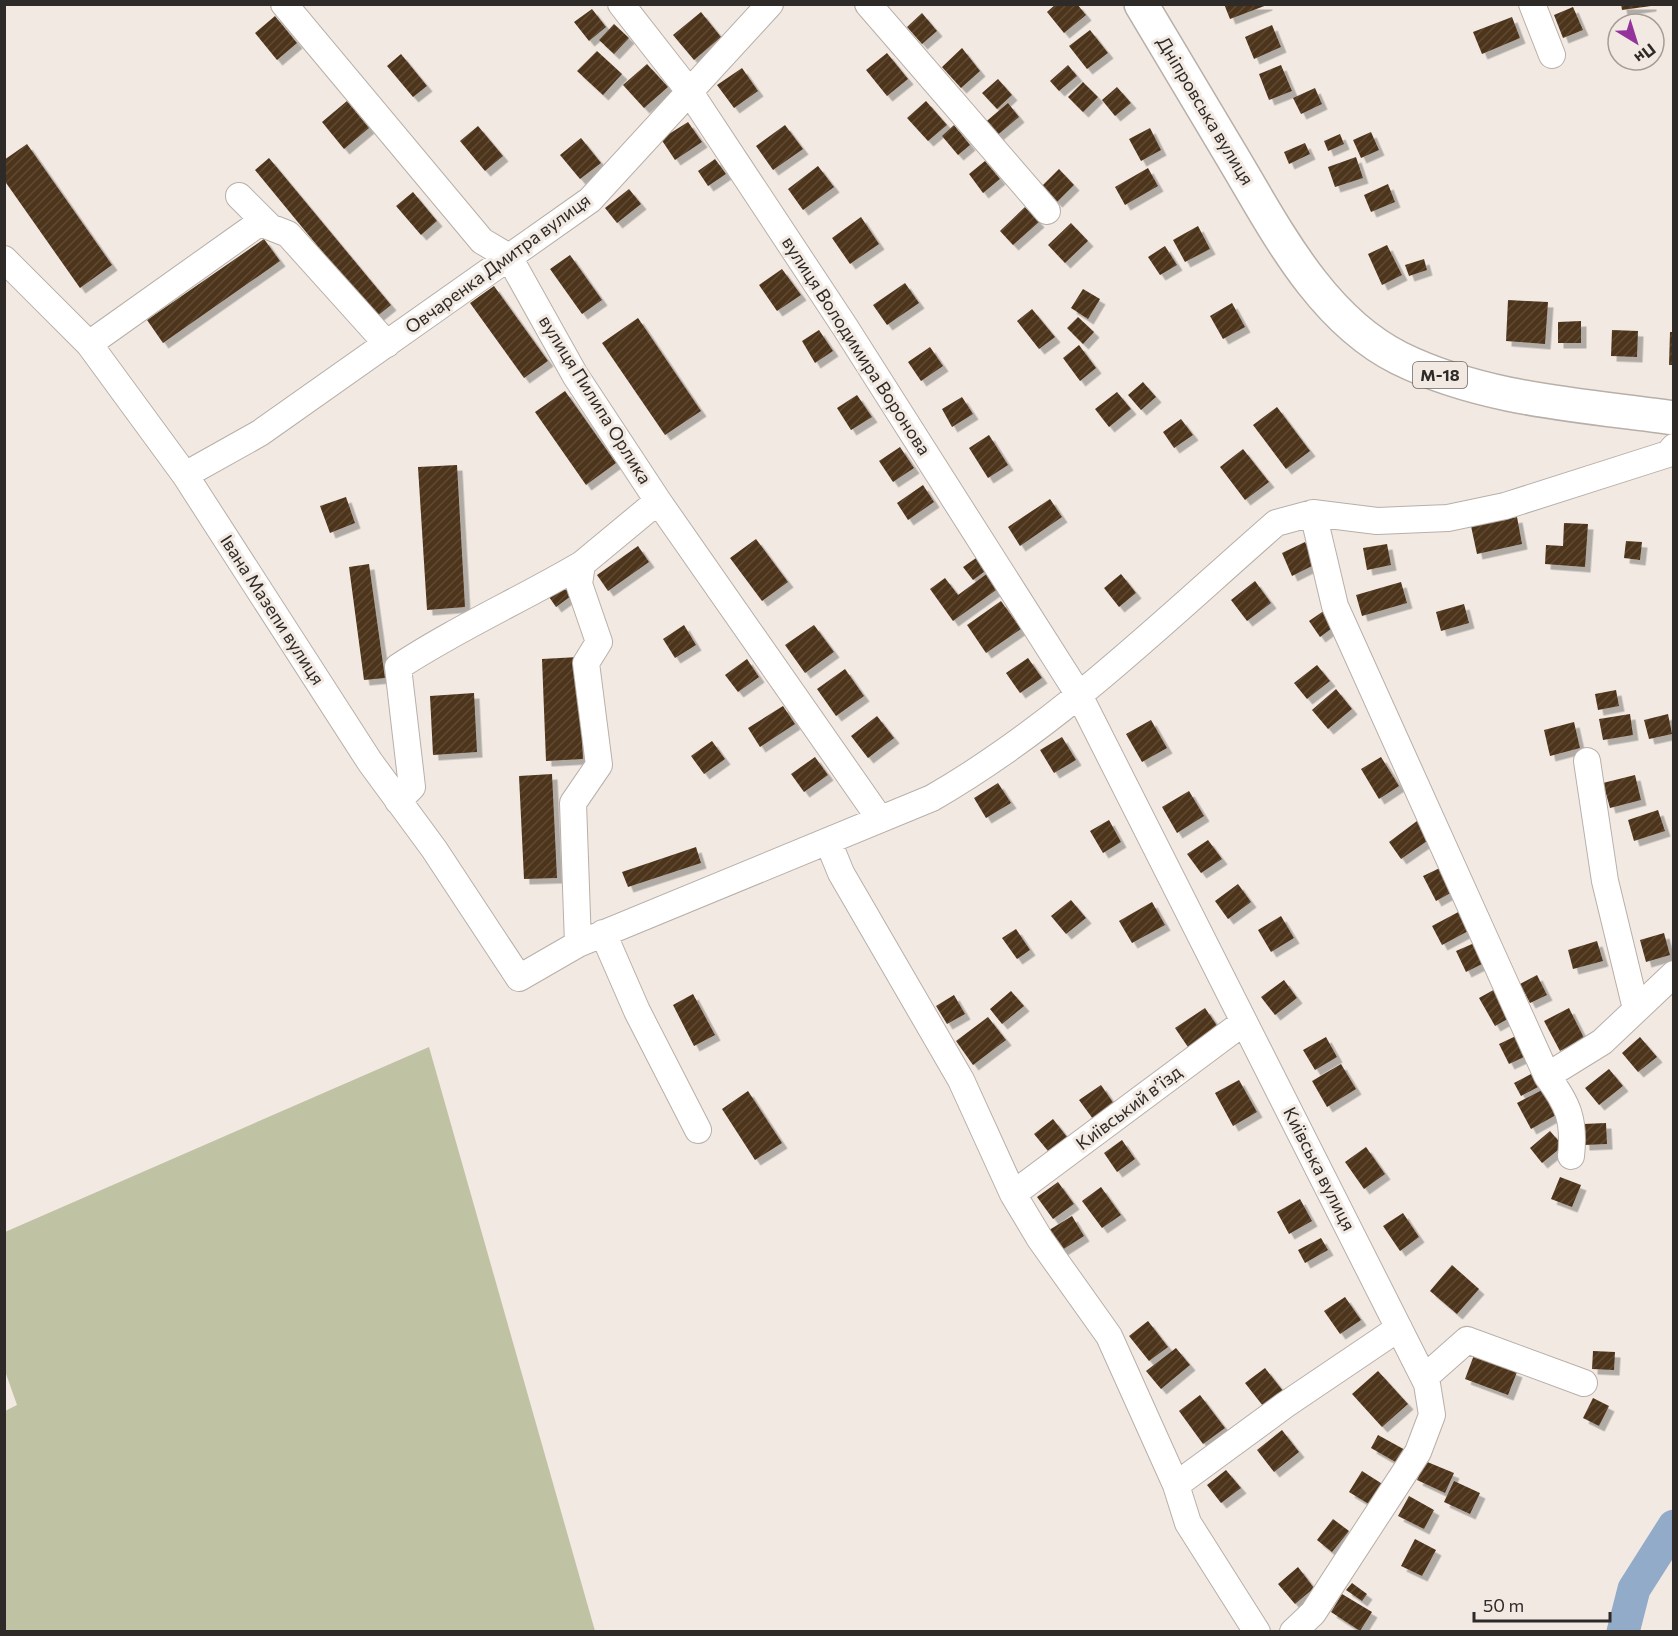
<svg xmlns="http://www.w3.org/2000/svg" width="1678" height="1636" viewBox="0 0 1678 1636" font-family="Commissioner,sans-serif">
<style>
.grass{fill:#bfc2a3}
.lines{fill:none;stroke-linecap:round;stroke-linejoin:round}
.river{stroke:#91abc9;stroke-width:33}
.building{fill:url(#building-hatch);filter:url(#shadow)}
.minor-casing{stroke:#b8afa8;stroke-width:28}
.highway-casing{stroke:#b8afa8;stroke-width:36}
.minor{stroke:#fff;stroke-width:26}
.highway{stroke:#fff;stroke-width:33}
.labels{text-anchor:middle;stroke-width:6;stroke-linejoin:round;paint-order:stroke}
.shield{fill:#f2e9e2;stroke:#69635f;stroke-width:1.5}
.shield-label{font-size:16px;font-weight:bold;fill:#2e2a27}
.street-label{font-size:18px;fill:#2e2a27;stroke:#f2e9e2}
</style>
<defs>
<pattern id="building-hatch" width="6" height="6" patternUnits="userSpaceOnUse" patternTransform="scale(1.5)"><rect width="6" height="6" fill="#4e341c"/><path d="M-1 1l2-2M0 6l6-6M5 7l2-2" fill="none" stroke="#5f4934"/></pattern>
<filter id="shadow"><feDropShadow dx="5.5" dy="5.5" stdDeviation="0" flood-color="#0004"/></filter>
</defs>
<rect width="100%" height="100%" fill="#f2e9e2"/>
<path class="grass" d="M429 1047 595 1631H5V1411L17 1405 5 1371V1232Z"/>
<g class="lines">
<path class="river" d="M1623 1632 1634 1589 1674 1526"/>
</g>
<path class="building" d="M1056 4H1077L1086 15 1064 33 1047 12Z
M1224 4H1267V5L1230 19Z
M1621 4H1651V6L1622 10Z
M1573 7 1583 30 1563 38 1554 15Z
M592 9 606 27 589 41 574 22Z
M701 12 721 37 694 60 673 35Z
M922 13 937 31 922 44 907 27Z
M275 16 297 43 277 60 255 33Z
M1512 17 1520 38 1482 54 1473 32Z
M614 24 629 38 614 54 599 40Z
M1272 25 1281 47 1254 59 1245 37Z
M1090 30 1108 53 1087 69 1069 46Z
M962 48 980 71 961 88 942 67Z
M597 51 622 74 603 95 577 71Z
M887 53 908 79 887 96 866 70Z
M401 54 427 86 413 97 387 66Z
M647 64 668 87 644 108 623 85Z
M1068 65 1077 76 1059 91 1050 81Z
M1281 65 1292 91 1269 100 1259 74Z
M742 68 758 91 734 108 717 85Z
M998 79 1012 95 997 109 982 93Z
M1083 82 1098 97 1083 112 1068 97Z
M1117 87 1131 103 1115 116 1102 100Z
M1315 88 1322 104 1301 114 1293 98Z
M347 101 369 128 344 149 322 122Z
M926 101 947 125 928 141 907 118Z
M1008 103 1019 117 994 138 982 125Z
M688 122 702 142 675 160 661 139Z
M785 125 803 149 773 170 756 146Z
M954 125 970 145 958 155 942 136Z
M478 126 503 156 485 171 460 141Z
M1150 128 1161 150 1141 161 1129 139Z
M1371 132 1379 150 1361 158 1353 140Z
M1340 134 1344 144 1328 151 1324 141Z
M581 138 601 163 580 179 560 155Z
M1305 143 1310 154 1289 164 1284 152Z
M27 144 112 265 80 288 4 180V160Z
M1356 157 1363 178 1335 187 1328 167Z
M269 158 391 305 376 317 255 170Z
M715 159 726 174 708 186 698 171Z
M985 161 1000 179 983 193 969 174Z
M818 166 834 187 803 210 788 189Z
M1148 168 1158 186 1125 205 1115 187Z
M1059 169 1074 185 1057 202 1041 187Z
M1388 184 1395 202 1371 212 1364 195Z
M629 189 641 204 617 223 605 208Z
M413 192 437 221 421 235 396 206Z
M1025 207 1039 222 1013 245 1000 231Z
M861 217 879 244 850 264 832 238Z
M1071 223 1088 241 1065 263 1048 245Z
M1198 226 1210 249 1185 262 1173 240Z
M264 239 280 261 163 343 147 320Z
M1387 245 1402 275 1382 285 1368 254Z
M1165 246 1177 265 1160 275 1148 257Z
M570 255 602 300 582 314 550 269Z
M1424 259 1427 270 1409 276 1405 265Z
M782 269 801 295 777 311 759 285Z
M905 283 919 303 887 325 873 305Z
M494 286 548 361 524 378 470 303Z
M1083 289 1100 299 1088 319 1071 308Z
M1508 300 1548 302 1545 344 1506 341Z
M1232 303 1245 327 1223 339 1210 316Z
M1032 309 1055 337 1039 349 1017 321Z
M1078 317 1094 332 1083 344 1067 328Z
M638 318 701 411 665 435 602 343Z
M1581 321V343H1558V322Z
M819 330 833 351 815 363 802 341Z
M1612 330 1638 331 1637 357 1611 356Z
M1670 332H1674V365H1669Z
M1079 345 1096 368 1080 381 1063 358Z
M930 347 943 366 921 381 908 362Z
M1143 382 1156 397 1141 410 1128 395Z
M565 391 616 463 586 485 535 412Z
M1117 392 1131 409 1109 427 1095 409Z
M857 395 872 417 851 430 837 408Z
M962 397 973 414 952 427 942 409Z
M1277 407 1310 451 1286 469 1253 425Z
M1181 419 1193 435 1174 448 1163 432Z
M989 435 1008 465 988 478 969 448Z
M900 447 914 468 893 482 879 461Z
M1243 449 1269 482 1245 500 1220 467Z
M457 465 465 607 427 610 418 467Z
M923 485 934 502 908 520 897 503Z
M346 497 355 523 330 533 320 506Z
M1050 499 1062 517 1020 546 1008 527Z
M1517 517 1522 544 1477 554 1471 526Z
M1564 523 1588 524 1585 567 1545 564 1546 545 1563 546Z
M756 539 788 582 762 601 730 558Z
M1626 541 1642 542 1640 560 1624 558Z
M1305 542 1316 564 1292 576 1282 553Z
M1387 544 1391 565 1367 570 1363 548Z
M638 546 649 562 608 591 597 575Z
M979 556 988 569 973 580 963 567Z
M369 564 385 678 364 680 349 567Z
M992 570 1003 585 953 621 930 589 945 578 958 595Z
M1121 574 1136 593 1119 607 1104 588Z
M1255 581 1271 603 1247 621 1231 600Z
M1401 582 1407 603 1362 616 1356 595Z
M563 584 571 596 556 607 547 594Z
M1001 601 1021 629 986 653 967 625Z
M1464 604 1469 623 1441 631 1436 612Z
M1328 608 1339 623 1320 637 1309 621Z
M684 625 696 645 675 658 663 639Z
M814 625 834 652 805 673 785 645Z
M578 657 583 759 546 761 542 659Z
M1028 658 1042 678 1020 693 1006 673Z
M747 659 759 677 738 692 725 675Z
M1317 665 1330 681 1307 699 1294 683Z
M845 669 864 696 836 716 817 689Z
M1336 689 1352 709 1328 729 1312 710Z
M1616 690 1619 706 1598 710 1595 694Z
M474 693 477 752 433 755 430 696Z
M783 706 795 724 760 747 748 728Z
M1630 714 1633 735 1603 740 1599 719Z
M1668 714 1672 734 1649 739 1644 720Z
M877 716 894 738 868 758 851 736Z
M1151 720 1167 748 1142 762 1126 734Z
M1574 722 1580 748 1550 756 1544 730Z
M1062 737 1076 760 1054 773 1040 750Z
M712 741 725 759 704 774 691 756Z
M815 757 828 775 804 792 791 774Z
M1381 757 1399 786 1379 799 1361 769Z
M552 774 557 878 524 879 519 776Z
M1635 775 1641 800 1610 808 1603 783Z
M998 783 1011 803 986 818 974 798Z
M1189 791 1204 816 1177 833 1162 807Z
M1658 810 1665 831 1634 841 1628 820Z
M1109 820 1121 842 1103 853 1090 831Z
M1417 821 1430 839 1401 859 1389 842Z
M1208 840 1222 859 1201 873 1187 854Z
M696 847 701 863 628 887 622 872Z
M1444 866 1456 890 1436 901 1423 876Z
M1238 884 1251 902 1228 919 1215 901Z
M1071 900 1086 918 1066 934 1051 916Z
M1152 902 1165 925 1132 943 1119 921Z
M1464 909 1474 928 1442 945 1432 926Z
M1281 916 1294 938 1271 952 1258 930Z
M1016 929 1030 950 1017 959 1002 938Z
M1664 933 1670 955 1646 962 1640 940Z
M1479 941 1488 961 1466 972 1456 951Z
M1597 941 1603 961 1573 969 1568 950Z
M1537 975 1547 995 1530 1003 1520 984Z
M1284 980 1297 998 1275 1015 1261 997Z
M1497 988 1513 1016 1495 1026 1479 998Z
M1011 991 1024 1006 1002 1024 990 1009Z
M693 994 715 1035 694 1046 673 1005Z
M954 995 965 1014 947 1024 936 1006Z
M1205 1008 1220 1030 1190 1050 1175 1028Z
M1569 1008 1584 1038 1560 1051 1544 1021Z
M988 1017 1006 1040 973 1065 956 1041Z
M1518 1035 1528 1055 1509 1064 1499 1044Z
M1326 1037 1337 1057 1315 1070 1303 1050Z
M1640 1037 1657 1057 1638 1072 1622 1053Z
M1341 1064 1356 1089 1327 1107 1312 1081Z
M1609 1069 1623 1086 1599 1105 1585 1088Z
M1531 1074 1538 1087 1521 1096 1514 1083Z
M1239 1080 1257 1112 1233 1126 1215 1093Z
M1101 1085 1114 1104 1093 1119 1079 1100Z
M1542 1090 1556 1115 1531 1129 1517 1103Z
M748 1091 782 1143 755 1160 722 1109Z
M1053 1119 1067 1137 1048 1151 1034 1134Z
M1606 1123 1607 1144 1584 1145 1583 1124Z
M1550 1131 1563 1146 1542 1163 1530 1148Z
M1122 1140 1135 1159 1117 1172 1104 1153Z
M1366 1147 1385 1174 1364 1189 1345 1162Z
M1560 1177 1581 1185 1572 1207 1551 1199Z
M1058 1182 1074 1204 1053 1219 1037 1197Z
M1101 1187 1121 1215 1102 1228 1082 1201Z
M1300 1199 1312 1221 1289 1234 1277 1212Z
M1403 1213 1419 1237 1400 1251 1383 1226Z
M1072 1216 1084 1236 1059 1252 1046 1232Z
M1321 1238 1328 1250 1305 1263 1298 1250Z
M1452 1265 1479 1289 1457 1314 1430 1291Z
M1345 1297 1361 1320 1340 1334 1324 1311Z
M1148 1321 1168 1347 1149 1361 1129 1336Z
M1176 1348 1190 1365 1161 1389 1146 1371Z
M1593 1351 1615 1352 1614 1370 1592 1369Z
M1474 1355 1517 1372 1508 1395 1465 1379Z
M1265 1368 1283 1391 1263 1406 1245 1383Z
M1378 1371 1408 1404 1382 1427 1352 1394Z
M1200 1395 1225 1428 1203 1444 1179 1411Z
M1593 1398 1609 1406 1599 1426 1583 1418Z
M1282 1430 1299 1452 1274 1472 1257 1450Z
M1378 1435 1407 1451 1399 1464 1371 1448Z
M1425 1461 1454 1473 1445 1493 1417 1480Z
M1226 1470 1241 1488 1221 1503 1207 1485Z
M1362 1471 1384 1485 1372 1506 1349 1492Z
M1454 1481 1480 1493 1470 1514 1444 1502Z
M1409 1496 1434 1510 1424 1529 1398 1516Z
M1333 1519 1349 1531 1332 1552 1317 1540Z
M1415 1539 1436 1550 1422 1576 1401 1566Z
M1298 1567 1314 1588 1295 1604 1278 1584Z
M1352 1583 1367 1594 1362 1601 1346 1590Z
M1342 1594 1372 1612 1360 1631 1331 1612Z"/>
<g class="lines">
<defs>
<path id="minor" d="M284 4 482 241 509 257 575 375 658 501 880 819
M621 4 689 91 845 327 1079 695 1427 1384 1432 1415 1418 1452 1313 1613 1293 1632
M868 4 1047 211
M1532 4 1552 55
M239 196 270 227 288 234 387 344
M4 259 89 344 185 475 370 762 434 849 519 978 578 944 932 798C1059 725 1166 619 1276 523L1313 513 1377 521 1448 518 1505 506 1668 454 1674 447
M89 344 262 221
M185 475 260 433 590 200 770 4
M1313 513 1335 606 1547 1076C1568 1104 1575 1120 1571 1156
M1587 761 1605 881 1636 1009
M398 801 412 787 398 667C457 628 521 600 582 564
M828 841 841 873 961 1080 1013 1194 1040 1239 1109 1336 1176 1485 1188 1523 1257 1632
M603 933 637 1011 698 1130
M578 944 573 803 599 765 586 663 599 642 579 584 582 564 658 501
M1547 1076 1602 1042 1674 974
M1013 1194 1244 1022
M1424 1378 1467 1340 1584 1383
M1176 1485 1285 1405 1399 1328"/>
<path id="highway" d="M1141 4C1171 54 1201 104 1230 153 1274 226 1319 318 1399 358 1484 400 1581 405 1674 418"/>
</defs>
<use href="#minor" class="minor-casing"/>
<use href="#highway" class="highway-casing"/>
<use href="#minor" class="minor"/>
<use href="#highway" class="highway"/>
</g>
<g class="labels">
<rect class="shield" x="1413" y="362" width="54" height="26" rx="4.5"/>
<g class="shield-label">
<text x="1440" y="381">М-18</text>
</g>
<g class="street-label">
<text transform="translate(1205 111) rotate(59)" y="6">Дніпровська вулиця</text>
<text transform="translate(498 264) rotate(-36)" y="6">Овчаренка Дмитра вулиця</text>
<text transform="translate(856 346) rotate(57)" y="6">вулиця Володимира Воронова</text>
<text transform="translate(595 400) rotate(58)" y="6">вулиця Пилипа Орлика</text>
<text transform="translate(272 610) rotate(57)" y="6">Івана Мазепи вулиця</text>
<text transform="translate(1129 1108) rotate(-37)" y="6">Київський в’їзд</text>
<text transform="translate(1319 1169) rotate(63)" y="6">Київська вулиця</text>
</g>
</g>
<rect width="1678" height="1636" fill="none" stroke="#2e2a27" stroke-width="12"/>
<g transform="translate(1636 42) rotate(142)"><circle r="28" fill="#f2e9e2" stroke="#a49d97" stroke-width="1.5"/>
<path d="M0-4.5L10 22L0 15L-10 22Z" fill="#93339b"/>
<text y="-9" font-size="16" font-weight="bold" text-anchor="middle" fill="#2e2a27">Пн</text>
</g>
<path d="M1474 1612v9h136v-9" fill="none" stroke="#2e2a27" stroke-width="3"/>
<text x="1483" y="1612" font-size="18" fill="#2e2a27" stroke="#f2e9e2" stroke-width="4.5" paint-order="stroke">50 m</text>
</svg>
